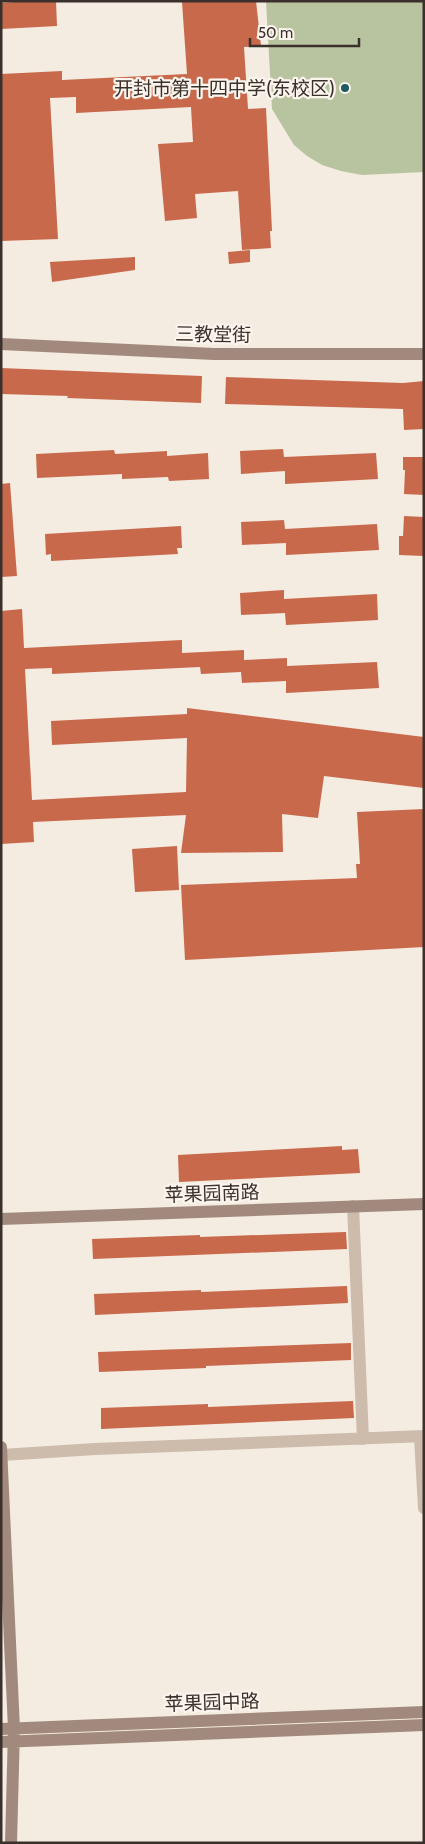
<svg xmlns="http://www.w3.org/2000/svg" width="425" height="1844" viewBox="0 0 425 1844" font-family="Cabin,'Noto Sans SC',sans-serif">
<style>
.green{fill:#b8c4a0}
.building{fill:#c8694b}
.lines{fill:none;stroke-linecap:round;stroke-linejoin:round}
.street{stroke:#cdbbac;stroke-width:12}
.secondary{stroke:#a18a7d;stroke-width:12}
.poi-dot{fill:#1f5a5e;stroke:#fbf5ee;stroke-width:2}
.labels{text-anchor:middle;stroke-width:4.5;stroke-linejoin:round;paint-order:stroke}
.poi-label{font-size:19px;fill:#3b302b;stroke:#fbf5ee;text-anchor:end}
.street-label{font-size:19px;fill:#3b302b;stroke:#fbf5ee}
</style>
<rect width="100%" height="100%" fill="#f4ebe1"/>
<path class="green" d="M266 1H424V172L362 175 341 171 322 165 307 156 294 145 272 109Z"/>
<path class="building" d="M28 1H56L57 26 1 29V3Z
M198 1H256L261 46 244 47 248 109 266 108 272 231H270L271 248 242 250 238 191 195 194 197 218 165 221 158 144 193 142 191 107 76 113V97L50 98 58 239 1 241V74L62 71V80L187 74 182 2Z
M250 250V262L229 264 228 252Z
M135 257V270L52 282 50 262Z
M1 368 202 376 201 403 67 398 68 396 1 394Z
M226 377 403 383 424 381V429L404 430 403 409 225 404Z
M283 449 284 457 376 453 378 479 285 484V471L241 474 240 451Z
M114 450 115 454 167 451V456L208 453 209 479 169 481 168 477 122 479V474L37 478 36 454Z
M403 457H424V495L404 494 405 470H403Z
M10 483 17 576 1 577V484Z
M404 516 424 517V556L399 555V536H403Z
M284 520 285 529 377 524 379 550 286 555V543L242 545 241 522Z
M181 526 182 548H177L178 554 51 561V554L46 555 45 534Z
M284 590V599L377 594 378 620 286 625 285 613 241 615 240 593Z
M22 609 24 648 182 640V653L244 650V660L287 658V666L377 662 379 688 286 693V681L242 683 241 672 201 674 200 667 52 674V668L25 669 32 800 186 792 187 738 52 745 51 721 187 714V708L424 737V788L324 776 318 818 282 814 283 852 181 853 186 815 33 822 34 842 1 844V611Z
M424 809V947L185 960 181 885 357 878 356 864H360L357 812Z
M177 846 179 890 135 892 132 849Z
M342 1146V1150L358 1149 360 1173 179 1182 178 1155Z
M346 1232 347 1249 93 1259 92 1239 200 1235V1237Z
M347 1286 348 1303 95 1315 94 1294 201 1290V1292Z
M351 1343V1360L206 1366V1368L99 1372 98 1352Z
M353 1401 354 1418 101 1429V1408L208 1404V1407Z"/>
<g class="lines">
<path class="street" d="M353 1206 363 1439
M420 1437 424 1508
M2 1455 95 1449 424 1436"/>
<path class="secondary" d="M1 344 214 354H424
M1 1219 424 1204
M1 1447 14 1729 11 1843
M1 1729 424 1712
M1 1742 424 1725"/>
</g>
<circle class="poi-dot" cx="345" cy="88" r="5"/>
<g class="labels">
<g class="poi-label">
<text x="335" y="95">开封市第十四中学(东校区)</text>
</g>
<g class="street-label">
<text transform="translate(213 334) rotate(1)" y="7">三教堂街</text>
<text transform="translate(212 1193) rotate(-2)" y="7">苹果园南路</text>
<text transform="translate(212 1702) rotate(-2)" y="7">苹果园中路</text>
</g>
</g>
<rect width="425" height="1844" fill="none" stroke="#3b302b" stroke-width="5"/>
<path d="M250 38v8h109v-8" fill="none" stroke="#3b302b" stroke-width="2.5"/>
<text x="258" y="38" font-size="15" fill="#3b302b" stroke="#fbf5ee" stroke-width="4" paint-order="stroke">50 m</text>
</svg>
